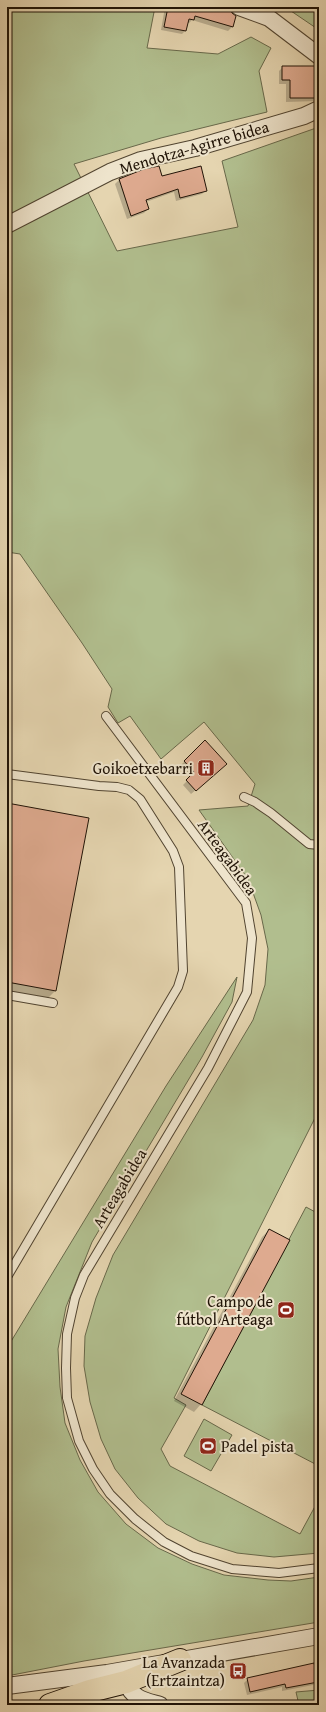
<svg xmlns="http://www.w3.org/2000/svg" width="326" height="1712" viewBox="0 0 326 1712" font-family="'Gentium Book Plus',serif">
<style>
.green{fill:#b1be8e;stroke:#68684a}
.shadow{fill:#0003}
.building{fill:#deaa8f;stroke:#201306}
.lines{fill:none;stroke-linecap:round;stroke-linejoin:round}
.lane-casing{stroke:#514430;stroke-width:10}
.street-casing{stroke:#514430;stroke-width:18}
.highway-casing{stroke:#201306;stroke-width:24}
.lane{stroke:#eee4cc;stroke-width:8}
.street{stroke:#eee4cc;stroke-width:16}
.highway{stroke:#e5d5b0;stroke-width:22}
.labels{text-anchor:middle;stroke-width:4;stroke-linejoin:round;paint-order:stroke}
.street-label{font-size:16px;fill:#201306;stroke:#eee4cc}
.poi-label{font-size:16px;fill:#201306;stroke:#eee4cc;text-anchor:end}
</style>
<rect width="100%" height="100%" fill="#e5d5b0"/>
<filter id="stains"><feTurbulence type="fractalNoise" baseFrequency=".005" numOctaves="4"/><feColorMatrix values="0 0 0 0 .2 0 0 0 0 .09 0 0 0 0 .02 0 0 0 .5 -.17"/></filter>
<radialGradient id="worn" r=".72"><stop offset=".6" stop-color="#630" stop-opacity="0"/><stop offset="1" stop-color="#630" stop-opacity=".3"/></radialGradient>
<path class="green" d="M7 7H155L147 48 218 54 251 37 271 48 259 71 267 112 161 138 74 164 117 251 238 227 222 161 319 127V1110L174 1398 186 1405 161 1449 170 1466 300 1534 319 1499V1553L274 1557 237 1553 199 1541 166 1524 138 1498 115 1469 101 1439 90 1402 84 1366 85 1336 96 1298 113 1255 253 1020 265 985 268 949 261 915 248 879 199 810 248 806 255 784 204 722 161 759 130 716 118 723 108 707 112 689 82 643 20 554 7 552Z
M295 7H319V30L291 11Z
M237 977 232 1002 202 1057 92 1242 66 1307 58 1349 60 1387 65 1423 80 1460 98 1492 126 1524 158 1548 192 1564 224 1575 268 1580 291 1581 319 1577V1622L84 1661 7 1676V1348L166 1086Z
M306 1207 319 1214V1466L202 1405Z
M204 1419 232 1435 211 1471 184 1456Z
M319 1690V1705H299L296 1692Z"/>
<path class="shadow" d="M165 7H222L235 16 232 27 228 31 192 20 189 23H187L186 30 182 34 161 30Z
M283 67H319V99L317 101 286 102V84H279V71Z
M119 180 206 190 202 194 176 201 174 192 146 202 148 209 144 213 127 219 115 184Z
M205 741 222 768 191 794 183 785 191 777 180 766Z
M7 804 55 991 48 998 7 991Z
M269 1230 201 1404 194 1412 174 1401 262 1237Z
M248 1679 317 1681 313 1685 282 1691V1687L247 1695 244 1683Z"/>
<path class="building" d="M168 7H226L230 8 232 13 236 16 233 27 195 16 194 20 189 19 186 31 164 27Z
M282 66H319V98H290V80H282Z
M159 166 162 176 201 166 207 191 180 198 178 189 146 200 149 209 131 216 119 179 144 169Z
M205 740 227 764 196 791 186 780 194 772 184 761Z
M7 803 89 818 56 991 7 982Z
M269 1229 290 1240 202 1405 181 1394Z
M314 1663 318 1682 286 1688 285 1684 250 1692 247 1678Z"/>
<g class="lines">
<defs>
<path id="lane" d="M106 716 246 903 252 938 247 992 208 1068 84 1275 75 1298 67 1334 66 1368 67 1398 79 1441 93 1469 110 1494 135 1519 164 1542 191 1556 232 1569 279 1573 319 1568
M7 774 99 786 117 787 129 790 140 799 173 851 179 867 183 971 178 987 7 1277
M244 797 255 802 271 813 309 844 319 845
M7 995 53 1003"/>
<path id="street" d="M239 7 269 18 319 56
M7 225 110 172 141 160 195 148 304 116 319 109
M126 1682C133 1699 143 1700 160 1705
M7 1686 107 1673 319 1636"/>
<path id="highway" d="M50 1705 90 1691 126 1682 180 1660"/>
</defs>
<use href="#lane" class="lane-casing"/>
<use href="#street" class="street-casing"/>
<use href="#highway" class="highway-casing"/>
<use href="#lane" class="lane"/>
<use href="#street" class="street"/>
<use href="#highway" class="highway"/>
</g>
<defs>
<symbol id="building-square" viewBox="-11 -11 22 22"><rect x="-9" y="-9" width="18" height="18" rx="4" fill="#8f2418" stroke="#eee4cc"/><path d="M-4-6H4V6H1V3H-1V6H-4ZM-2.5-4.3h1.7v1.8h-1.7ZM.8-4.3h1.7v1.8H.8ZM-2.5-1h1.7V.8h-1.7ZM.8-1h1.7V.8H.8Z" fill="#fff"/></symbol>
<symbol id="stadium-square" viewBox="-11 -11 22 22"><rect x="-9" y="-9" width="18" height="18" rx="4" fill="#8f2418" stroke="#eee4cc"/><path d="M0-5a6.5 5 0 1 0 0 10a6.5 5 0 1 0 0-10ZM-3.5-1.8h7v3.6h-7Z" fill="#fff"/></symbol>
<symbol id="bus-square" viewBox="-11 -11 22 22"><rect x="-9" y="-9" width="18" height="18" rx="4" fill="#8f2418" stroke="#eee4cc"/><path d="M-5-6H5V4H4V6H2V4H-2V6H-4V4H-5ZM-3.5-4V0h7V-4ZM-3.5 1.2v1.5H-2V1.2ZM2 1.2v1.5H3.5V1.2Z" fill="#fff"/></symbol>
</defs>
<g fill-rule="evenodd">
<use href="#building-square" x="196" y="758" width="20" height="20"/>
<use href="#stadium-square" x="276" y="1300" width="20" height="20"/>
<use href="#stadium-square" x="198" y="1436" width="20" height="20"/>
<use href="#bus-square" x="228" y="1661" width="20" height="20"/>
</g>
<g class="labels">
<g class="street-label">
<text transform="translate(194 147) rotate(-16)" y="6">Mendotza-Agirre bidea</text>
<text transform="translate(228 857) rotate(54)" y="6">Arteagabidea</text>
<text transform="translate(119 1188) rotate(-59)" y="6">Arteagabidea</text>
</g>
<g class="poi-label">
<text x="193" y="774">Goikoetxebarri</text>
<text x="273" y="1307">Campo de<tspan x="273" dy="18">fútbol Arteaga</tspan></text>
<text x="221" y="1452" text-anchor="start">Padel pista</text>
<text x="225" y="1668">La Avanzada<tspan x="225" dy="18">(Ertzaintza)</tspan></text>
</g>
</g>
<rect width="326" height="1712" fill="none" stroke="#e5d5b0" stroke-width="24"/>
<rect x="8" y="8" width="310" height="1696" fill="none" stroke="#201306" stroke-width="2"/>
<rect x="12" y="12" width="302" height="1688" fill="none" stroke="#201306"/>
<rect width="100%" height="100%" filter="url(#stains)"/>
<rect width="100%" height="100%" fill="url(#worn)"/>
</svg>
